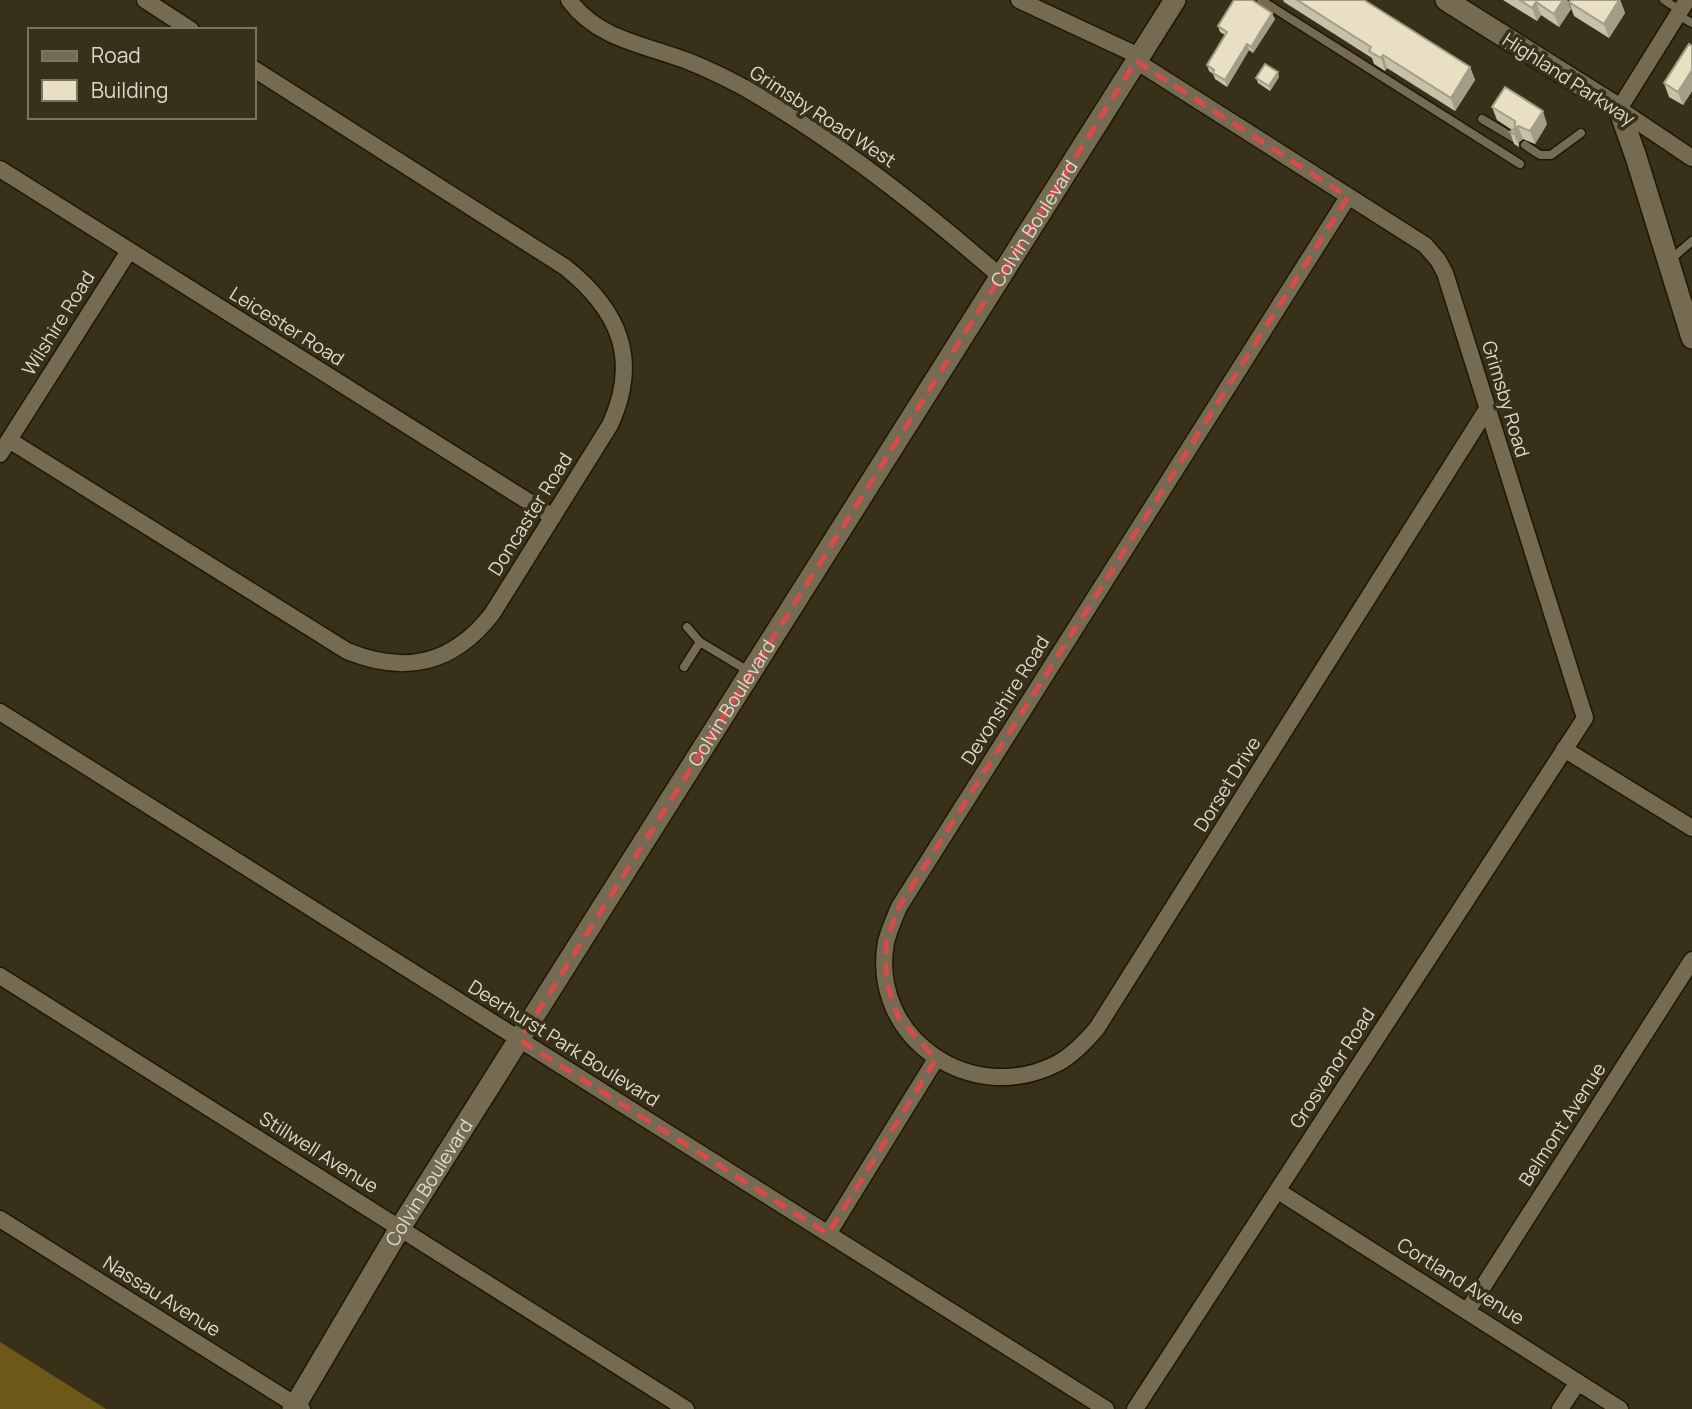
<svg xmlns="http://www.w3.org/2000/svg" width="1692" height="1409" viewBox="0 0 1692 1409" font-family="Manrope,sans-serif">
<style>
.green{fill:#6e5818}
.lines{fill:none;stroke-linecap:round;stroke-linejoin:round}
.service-casing{stroke:#201702;stroke-width:11}
.minor-casing{stroke:#201702;stroke-width:19}
.tertiary-casing{stroke:#201702;stroke-width:24}
.service{stroke:#746b52;stroke-width:8}
.minor{stroke:#746b52;stroke-width:16}
.tertiary{stroke:#746b52;stroke-width:21}
.wall{fill:#c8c0a8}
.shaded-wall{fill:#a39c88}
.building{fill:#e9dfc3;stroke:#a39c88;stroke-width:2}
.marked{fill:none;stroke:#d84b49;stroke-width:5;stroke-dasharray:14 9;stroke-linejoin:round}
.labels{text-anchor:middle;stroke-width:7;stroke-linejoin:round;paint-order:stroke}
.street-label{font-size:19px;fill:#ded9cb;stroke:#383019}
</style>
<rect width="100%" height="100%" fill="#383019"/>
<path class="green" d="M0 1342 106 1409H0Z"/>
<g class="lines">
<defs>
<path id="service" d="M1261 0 1520 164
M1664 0 1681 11
M1678 15 1692 23
M1482 119 1514 138
M1525 145 1540 155H1551L1581 133
M1670 260 1692 241
M687 627 700 642
M684 667 700 642 750 672"/>
<path id="minor" d="M145 0 191 30
M569 0C598 40 647 45 690 62 708 69 726 78 743 87 836 140 921 207 1001 277
M1019 0 1139 56
M1687 0 1619 109 1692 158
M0 169 553 517
M1348 197 899 907C894 919 889 930 886 942 869 1039 973 1108 1058 1063 1073 1055 1086 1041 1097 1028L1487 409
M9 440 347 651C406 675 453 664 492 614L610 425C640 360 620 311 565 267L254 69
M0 454 129 251
M0 712 1106 1409
M1564 749 1692 828
M0 976 686 1409
M1278 1191 1620 1409
M0 1219 302 1409
M828 1234 936 1059
M1468 1310 1692 960
M1135 1409 1585 718 1445 273 1438 260 1425 245 1136 61
M1560 1409 1578 1382"/>
<g id="tertiary">
<path d="M1446 0 1619 109 1636 157 1692 338"/>
<path id="s1" d="M293 1409 400 1228 1175 0"/>
</g>
</defs>
<use href="#service" class="service-casing"/>
<use href="#minor" class="minor-casing"/>
<use href="#tertiary" class="tertiary-casing"/>
<use href="#service" class="service"/>
<use href="#minor" class="minor"/>
<use href="#tertiary" class="tertiary"/>
</g>
<path class="wall" d="M1283 0H1364L1470 67 1475 80 1455 111 1387 68 1385 71 1374 64 1372 58 1284 2Z
M1503 0H1567L1571 9 1559 27 1541 15 1537 21Z
M1571 0H1620L1625 13 1609 38 1574 16 1569 2Z
M1275 19 1253 53 1249 50 1227 87 1215 79 1213 74 1209 71 1207 65 1225 35 1220 32 1218 26Z
M1692 46V91L1683 105 1669 97 1664 83Z
M1279 77 1270 91 1258 83 1256 78Z
M1492 107 1547 124 1535 144 1523 139 1519 142V147L1514 144 1510 132 1512 130 1497 120Z"/>
<path class="shaded-wall" d="M1563 0H1567L1571 9 1559 27 1554 14Z
M1619 0H1620L1625 13 1609 38 1604 24Z
M1536 2 1541 15 1537 21 1532 8Z
M1272 13 1275 19 1253 53 1251 47Z
M1247 44 1249 50 1227 87 1225 80Z
M1383 55 1387 68 1385 71 1381 58Z
M1470 67 1475 80 1455 111 1451 98Z
M1692 70V91L1683 105 1678 92Z
M1278 72 1279 77 1270 91 1269 86Z
M1543 111 1547 124 1535 144 1530 131Z
M1518 126 1523 139 1519 142V147L1514 134 1515 129Z"/>
<path class="building" d="M1234 0H1252L1272 13 1251 47 1247 44 1225 80 1213 73 1214 70 1207 65 1227 32 1218 26Z
M1297 0H1364L1470 67 1451 98 1383 55 1381 58 1369 51 1371 47Z
M1520 0H1563L1554 14 1536 2 1532 8Z
M1571 0H1619L1604 24 1569 2Z
M1689 44 1692 46V70L1678 92 1664 83Z
M1265 64 1278 72 1269 86 1256 78Z
M1505 87 1543 111 1530 131 1518 126 1515 129 1514 134 1510 132 1515 128V121L1492 107Z"/>
<path class="marked" d="M1136 61 1348 197 899 907 886 942V980L898 1017 936 1059 828 1234 520 1040Z"/>
<g class="labels">
<g class="street-label">
<text transform="translate(1569 79) rotate(33)" y="7">Highland Parkway</text>
<text transform="translate(823 116) rotate(33)" y="7">Grimsby Road West</text>
<text dy="7" stroke="none"><textPath href="#s1" startOffset="1398">Colvin Boulevard</textPath></text>
<text transform="translate(58 323) rotate(-58)" y="7">Wilshire Road</text>
<text transform="translate(287 326) rotate(32)" y="7">Leicester Road</text>
<text transform="translate(1506 399) rotate(73)" y="7">Grimsby Road</text>
<text transform="translate(530 514) rotate(-58)" y="7">Doncaster Road</text>
<text transform="translate(1005 700) rotate(-58)" y="7">Devonshire Road</text>
<text dy="7" stroke="none"><textPath href="#s1" startOffset="831">Colvin Boulevard</textPath></text>
<text transform="translate(1227 784) rotate(-58)" y="7">Dorset Drive</text>
<text transform="translate(564 1043) rotate(32)" y="7">Deerhurst Park Boulevard</text>
<text transform="translate(1332 1068) rotate(-57)" y="7">Grosvenor Road</text>
<text transform="translate(1562 1124) rotate(-57)" y="7">Belmont Avenue</text>
<text transform="translate(319 1152) rotate(32)" y="7">Stillwell Avenue</text>
<text dy="7" stroke="none"><textPath href="#s1" startOffset="264">Colvin Boulevard</textPath></text>
<text transform="translate(1461 1281) rotate(32)" y="7">Cortland Avenue</text>
<text transform="translate(162 1296) rotate(32)" y="7">Nassau Avenue</text>
</g>
</g>
<rect x="28" y="28" width="228" height="91" fill="#383019" stroke="#7a7460" stroke-width="2"/>
<rect x="42" y="51" width="35" height="10" fill="#746b52" stroke="#7a7460" stroke-width="2"/>
<text x="91" y="63" font-size="21" fill="#ded9cb">Road</text>
<rect x="42" y="80" width="35" height="21" fill="#e9dfc3" stroke="#7a7460" stroke-width="2"/>
<text x="91" y="98" font-size="21" fill="#ded9cb">Building</text>
</svg>
